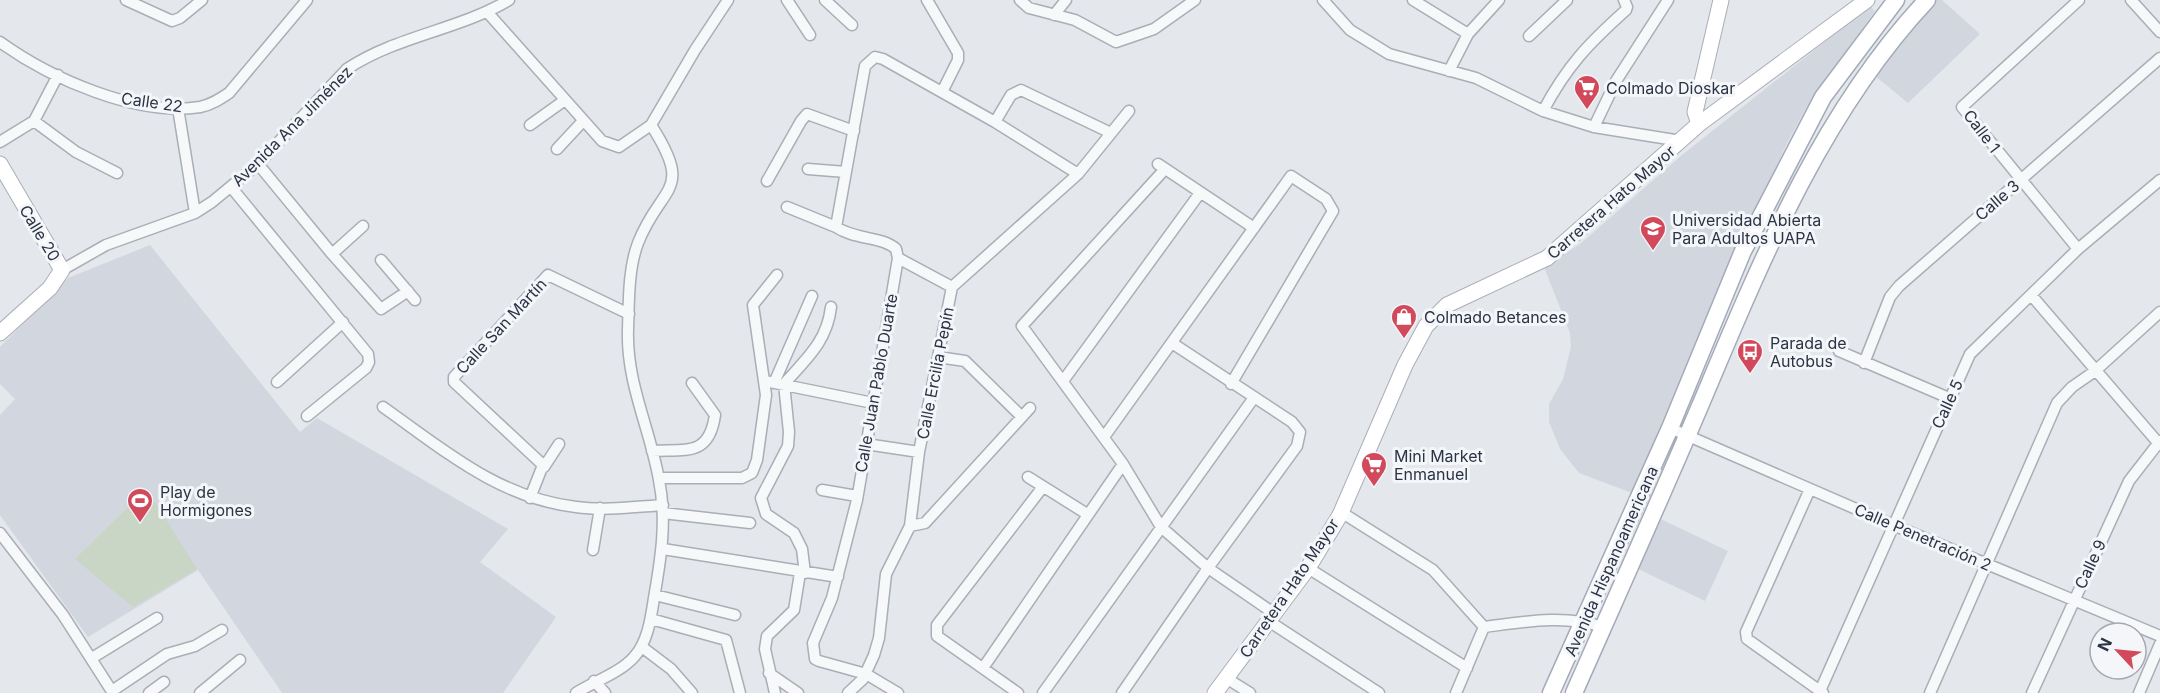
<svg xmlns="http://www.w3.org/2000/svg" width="2160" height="693" viewBox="0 0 2160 693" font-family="Inter,sans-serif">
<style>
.built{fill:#d2d6de}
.green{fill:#c9d6c5}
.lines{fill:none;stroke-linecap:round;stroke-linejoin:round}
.street-casing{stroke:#a9aeb7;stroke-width:13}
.secondary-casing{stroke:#a9aeb7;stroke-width:17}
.primary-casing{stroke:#a3abb8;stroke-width:19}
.street{stroke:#f7f8fa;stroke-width:10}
.secondary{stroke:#fff;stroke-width:15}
.primary{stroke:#fff;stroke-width:16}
.labels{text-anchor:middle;stroke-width:6;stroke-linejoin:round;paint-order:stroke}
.poi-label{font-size:16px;fill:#2b3445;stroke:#f4f6f9;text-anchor:start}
.street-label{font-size:16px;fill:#2b3445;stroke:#f4f6f9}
</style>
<rect width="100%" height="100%" fill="#e4e7ec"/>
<path class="built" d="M1927 0H1942L1980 34 1908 103 1869 71Z
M1870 6 1875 11 1806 108 1786 145 1632 493 1579 473 1560 449 1549 422V404L1563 379 1571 347 1570 333 1544 267 1580 244 1682 155Z
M150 245 300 432 317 418 508 529 480 562 556 617 503 693H282L198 570 88 637 0 515V415L15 399 0 384V347L68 278Z
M1652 515 1728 551 1705 601 1630 565Z"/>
<path class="green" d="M147 489 197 569 133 607 75 559Z"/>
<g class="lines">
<defs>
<path id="street" d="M126 0 172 21 180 18 202 0
M787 0 810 35
M825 0 852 25
M927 0 958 53V60L942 92
M1020 0 1029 8 1075 20 1116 42 1154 29 1195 0
M1323 0 1350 30 1389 54 1476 78 1543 111 1594 127 1681 141
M1413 0 1468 34
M2131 0 2160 32
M488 13 602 141 619 147 651 125 695 50 728 0
M1054 15 1066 0
M1529 36 1567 0
M0 42C50 78 137 117 200 107 211 105 220 99 229 93L307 0
M1449 71 1468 34 1499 0
M178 108 195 213
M1543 111C1567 66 1588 44 1626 10L1627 7 1624 0
M34 121 76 152 117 173
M995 122 1011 95 1021 90 1111 133
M530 125 565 100
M1594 127 1616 81 1668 0
M0 142 34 121 58 75
M557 149 583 121
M258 164 332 254 381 309 408 291
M1158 164 1254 228
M808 169 846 172
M767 181 801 121 807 114 854 131
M231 187 368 354 369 362 366 368 307 416
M787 207 836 227
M2078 249 1962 107 2079 0
M332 254 363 226
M898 258 952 287
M381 260 415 300
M62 270 106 245 195 213 212 202 258 164 347 69C396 36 459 30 509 0
M2032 296 2160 445
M1172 343 1292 422 1300 432 1297 446 1208 568 1275 614
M1839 351 1949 398
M938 357 965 361 1022 417
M1864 363 1890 297 1899 286 2160 58
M765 381 873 403
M1063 381 1200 193
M277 382 343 322
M774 383 812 296
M383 407C444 450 499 498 576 507 604 511 634 507 663 505
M1670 428 1893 525 2160 636
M1104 437 1291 176 1326 199 1333 211 1231 384
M866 444 919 452
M652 451C686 449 709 457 715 415L692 383
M544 467 559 444
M1028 477 1087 514
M659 478H742L752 473 757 460 766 395 753 305 777 275
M1810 489 1746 632 1747 639 1823 693
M822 490 857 496
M530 498 543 465 454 382V377L548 275 629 314
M1341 512 1433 570 1484 627
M663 513 750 523
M910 526 925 523 1030 408
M0 533 63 615 113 693
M663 549 838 577
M593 550 600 508
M1308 568 1467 668
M805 573 802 549 794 533 766 514 761 498 788 446 789 432 784 384C806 359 827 342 831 307
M655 595 735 615
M651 619 726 640 740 693
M1270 622 1379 693
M1484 627C1523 622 1564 614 1603 627
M642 647 671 669 692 693
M92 658 157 618
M983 668 1123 464
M769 673 798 693
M1226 678 1250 693
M594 681 605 693
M112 691 167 654 195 646 222 630
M1820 691 1970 354 2078 249 2160 180
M149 693 164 682
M200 693 240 660
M576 693C593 682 620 673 634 657 648 642 651 617 654 598 661 558 667 520 659 480 650 428 626 383 628 329 629 302 628 269 638 243 661 184 695 193 651 125
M775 693 765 649 767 636 794 610 800 573
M848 693 863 679 874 655 879 638 886 574 910 526 919 452 952 287 1078 174 1129 111
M898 693 866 674 819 661 815 659 813 643 832 598 857 500 898 258 896 249C882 236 855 240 836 227L865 66 875 57 883 59 995 122 1078 174
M1018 693 937 636V625L1042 488
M1043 693 1253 399
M1122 693 1208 568 1161 527 1123 464 1022 326 1165 169
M1456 693 1484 627
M1930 693 2057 403 2072 387 2095 371 2160 312
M2032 693 2129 481 2160 441
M2139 693 2160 644"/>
<path id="secondary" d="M1699 124 1695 112 1721 0
M0 164 62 270 50 288 0 333
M1215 693 1308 568 1340 515 1405 365 1426 326 1447 305 1547 258 1699 124 1867 0"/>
<path id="primary" d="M1551 693 1670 428 1743 251 1823 97 1896 0
M1574 693C1616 598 1659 502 1700 406 1760 264 1820 114 1927 0"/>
</defs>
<use href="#street" class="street-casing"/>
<use href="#secondary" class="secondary-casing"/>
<use href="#primary" class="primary-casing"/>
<use href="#street" class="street"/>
<use href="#secondary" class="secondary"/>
<use href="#primary" class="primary"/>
</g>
<defs>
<symbol id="supermarket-pin" viewBox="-11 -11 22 30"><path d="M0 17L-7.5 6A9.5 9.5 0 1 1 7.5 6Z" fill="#d1495b" stroke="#f4f6f9"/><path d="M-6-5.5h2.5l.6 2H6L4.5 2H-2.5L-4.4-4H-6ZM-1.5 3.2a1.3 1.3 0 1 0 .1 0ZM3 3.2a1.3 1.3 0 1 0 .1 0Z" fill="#fff"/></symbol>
<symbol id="university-pin" viewBox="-11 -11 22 30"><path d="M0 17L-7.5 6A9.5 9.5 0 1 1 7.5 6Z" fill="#d1495b" stroke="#f4f6f9"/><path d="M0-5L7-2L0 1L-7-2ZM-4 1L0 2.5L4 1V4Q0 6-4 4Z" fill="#fff"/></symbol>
<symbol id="shop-pin" viewBox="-11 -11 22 30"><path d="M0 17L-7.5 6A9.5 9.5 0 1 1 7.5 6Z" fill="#d1495b" stroke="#f4f6f9"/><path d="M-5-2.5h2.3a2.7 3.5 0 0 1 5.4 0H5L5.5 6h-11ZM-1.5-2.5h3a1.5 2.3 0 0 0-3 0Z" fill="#fff"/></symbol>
<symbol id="bus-pin" viewBox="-11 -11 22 30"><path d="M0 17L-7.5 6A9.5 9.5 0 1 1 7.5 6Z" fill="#d1495b" stroke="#f4f6f9"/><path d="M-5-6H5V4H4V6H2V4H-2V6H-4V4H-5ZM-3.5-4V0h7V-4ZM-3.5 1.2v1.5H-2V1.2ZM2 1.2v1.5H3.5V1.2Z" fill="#fff"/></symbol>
<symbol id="stadium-pin" viewBox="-11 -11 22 30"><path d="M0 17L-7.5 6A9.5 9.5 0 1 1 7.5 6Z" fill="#d1495b" stroke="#f4f6f9"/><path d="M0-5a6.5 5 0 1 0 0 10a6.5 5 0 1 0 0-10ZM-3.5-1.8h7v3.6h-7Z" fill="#fff"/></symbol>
</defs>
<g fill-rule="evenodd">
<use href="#supermarket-pin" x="1572" y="73" width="30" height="40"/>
<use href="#university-pin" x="1638" y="214" width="30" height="40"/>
<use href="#shop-pin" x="1389" y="302" width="30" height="40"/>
<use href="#bus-pin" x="1735" y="337" width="30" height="40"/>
<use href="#supermarket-pin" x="1359" y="450" width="30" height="40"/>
<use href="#stadium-pin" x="125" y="486" width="30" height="40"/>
</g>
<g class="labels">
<g class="poi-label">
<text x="1606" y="94">Colmado Dioskar</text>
<text x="1672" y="226">Universidad Abierta<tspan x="1672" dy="18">Para Adultos UAPA</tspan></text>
<text x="1424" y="323">Colmado Betances</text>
<text x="1770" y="349">Parada de<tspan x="1770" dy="18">Autobus</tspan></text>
<text x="1394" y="462">Mini Market<tspan x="1394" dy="18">Enmanuel</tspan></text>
<text x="160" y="498">Play de<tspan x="160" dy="18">Hormigones</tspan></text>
</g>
<g class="street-label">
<text transform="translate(152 102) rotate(8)" y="6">Calle 22</text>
<text transform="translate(292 126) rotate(-45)" y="6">Avenida Ana Jiménez</text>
<text transform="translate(1982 131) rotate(53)" y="6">Calle 1</text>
<text transform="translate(1997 200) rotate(-41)" y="6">Calle 3</text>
<text transform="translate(1611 202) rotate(-41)" y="6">Carretera Hato Mayor</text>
<text transform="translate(40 233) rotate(59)" y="6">Calle 20</text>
<text transform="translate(501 326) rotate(-47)" y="6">Calle San Martín</text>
<text transform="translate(935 373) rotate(-79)" y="6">Calle Ercilia Pepín</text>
<text transform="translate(876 383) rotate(-80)" y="6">Calle Juan Pablo Duarte</text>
<text transform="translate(1947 404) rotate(-65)" y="6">Calle 5</text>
<text transform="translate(1923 537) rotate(23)" y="6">Calle Penetración 2</text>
<text transform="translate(1611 561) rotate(-66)" y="6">Avenida Hispanoamericana</text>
<text transform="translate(2090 564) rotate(-65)" y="6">Calle 9</text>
<text transform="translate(1289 588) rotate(-56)" y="6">Carretera Hato Mayor</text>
</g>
</g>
<g transform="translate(2118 651) rotate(296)"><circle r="28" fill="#f4f6f9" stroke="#a4a8b1" stroke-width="1.5"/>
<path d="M0-4.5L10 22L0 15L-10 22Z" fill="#d1495b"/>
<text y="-9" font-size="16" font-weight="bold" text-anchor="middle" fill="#2b3445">N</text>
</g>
</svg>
